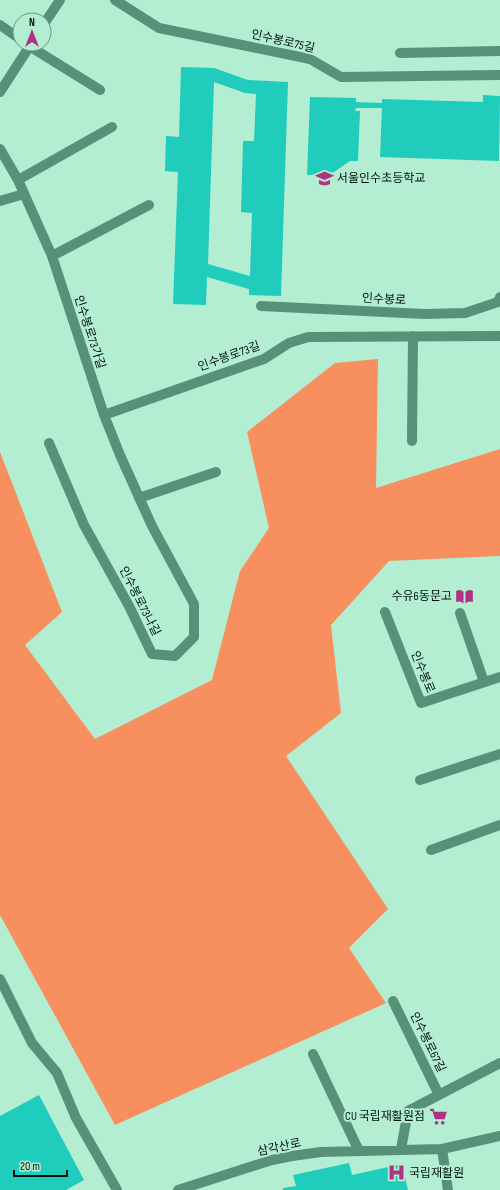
<svg xmlns="http://www.w3.org/2000/svg" width="500" height="1190" viewBox="0 0 500 1190" font-family="'Sofia Sans Condensed','Noto Sans KR',sans-serif">
<style>
.green{fill:#f88f5f}
.building{fill:#20ccbc;fill-rule:evenodd}
.lines{fill:none;stroke-linecap:round;stroke-linejoin:round}
.minor{stroke:#579178;stroke-width:10}
.labels{text-anchor:middle;stroke-width:4;stroke-linejoin:round;paint-order:stroke}
.street-label{font-size:12px;fill:#00120a;stroke:#b3eed3}
.poi-label{font-size:12px;fill:#00120a;stroke:#b3eed3;text-anchor:start}
</style>
<rect width="100%" height="100%" fill="#b3eed3"/>
<path class="green" d="M378 359 376 488 500 449V556L389 561 331 625 341 713 286 756 388 909 349 948 386 1003 115 1125 0 915V452L62 612 25 645 95 739 212 680 240 571 269 528 247 432 335 363Z"/>
<path class="building" d="M181 67 214 68 248 80 288 82 281 296 249 295V289L207 277 206 305 173 304 178 172 165 171 166 136 179 137ZM214 82 245 93 256 94 254 141H243L241 212 252 213 250 276 208 264Z
M483 95 500 96 499 161 380 157 382 108H356L355 111H360L358 161H350L334 172 321 175H307L310 97 356 98V102L382 103V99L483 102Z
M39 1095 84 1180 66 1190H0V1116Z
M349 1163 352 1175 402 1164 408 1190H283V1188L296 1186 293 1175Z"/>
<g class="lines">
<path class="minor" d="M115 0 159 28 310 59 341 77 500 75
M44 24 60 0
M0 25 20 39
M26 44 100 90
M400 53 500 51
M0 92 31 44
M0 149 18 180 52 256 104 415 120 455 152 526 194 604V637L175 656 152 654 129 606 84 525 49 443
M18 180 112 127
M0 201 24 194
M52 256 149 205
M261 306 425 314 465 313 498 302 500 297
M104 415 264 359 289 343 308 337 500 336
M412 441 413 336
M139 498 216 472
M385 612 421 703 500 677
M460 613 484 682
M420 780 500 754
M431 850 500 825
M0 979 32 1043 57 1073 76 1118 117 1190
M393 1001 439 1095
M313 1054 359 1151
M401 1149 408 1111 500 1063
M442 1149 448 1190
M178 1190 272 1160 292 1156 321 1152 442 1149 500 1136"/>
</g>
<defs>
<symbol id="school-bare" viewBox="-9 -9 18 18"><path d="M0-5L7-2L0 1L-7-2ZM-4 1L0 2.5L4 1V4Q0 6-4 4Z" fill="#af3284" stroke="#b3eed3" stroke-width="2.5" paint-order="stroke"/></symbol>
<symbol id="library-bare" viewBox="-9 -9 18 18"><path d="M-6-4Q-3-5.5-.7-3.5V5Q-3 3-6 4ZM6-4Q3-5.5 .7-3.5V5Q3 3 6 4Z" fill="#af3284" stroke="#b3eed3" stroke-width="2.5" paint-order="stroke"/></symbol>
<symbol id="supermarket-bare" viewBox="-9 -9 18 18"><path d="M-6-5.5h2.5l.6 2H6L4.5 2H-2.5L-4.4-4H-6ZM-1.5 3.2a1.3 1.3 0 1 0 .1 0ZM3 3.2a1.3 1.3 0 1 0 .1 0Z" fill="#af3284" stroke="#b3eed3" stroke-width="2.5" paint-order="stroke"/></symbol>
<symbol id="hospital-bare" viewBox="-9 -9 18 18"><path d="M-5-5h3v3.5h4V-5h3V5h-3V1.5h-4V5h-3Z" fill="#af3284" stroke="#b3eed3" stroke-width="2.5" paint-order="stroke"/></symbol>
</defs>
<g fill-rule="evenodd">
<use href="#school-bare" x="312" y="166" width="25" height="25"/>
<use href="#library-bare" x="452" y="584" width="25" height="25"/>
<use href="#supermarket-bare" x="426" y="1104" width="25" height="25"/>
<use href="#hospital-bare" x="384" y="1160" width="25" height="25"/>
</g>
<g class="labels">
<g class="street-label">
<text transform="translate(283 41) rotate(13)" y="4">인수봉로75길</text>
<text transform="translate(384 299) rotate(3)" y="4">인수봉로</text>
<text transform="translate(90 332) rotate(72)" y="4">인수봉로73가길</text>
<text transform="translate(229 356) rotate(-20)" y="4">인수봉로73길</text>
<text transform="translate(140 601) rotate(63)" y="4">인수봉로73나길</text>
<text transform="translate(423 672) rotate(68)" y="4">인수봉로</text>
<text transform="translate(428 1042) rotate(64)" y="4">인수봉로67길</text>
<text transform="translate(279 1147) rotate(-12)" y="4">삼각산로</text>
</g>
<g class="poi-label">
<text x="337" y="182">서울인수초등학교</text>
<text x="452" y="600" text-anchor="end">수유6동문고</text>
<text x="425" y="1120" text-anchor="end">CU 국립재활원점</text>
<text x="409" y="1177">국립재활원</text>
</g>
</g>
<g transform="translate(32 32)"><circle r="19" fill="#b3eed3" stroke="#6b9683"/>
<path d="M0-3L7 15L0 10L-7 15Z" fill="#af3284"/>
<text y="-6" font-size="11" font-weight="bold" text-anchor="middle" fill="#00120a">N</text>
</g>
<path d="M14 1170v6h53v-6" fill="none" stroke="#00120a" stroke-width="2"/>
<text x="20" y="1170" font-size="12" fill="#00120a" stroke="#b3eed3" stroke-width="3" paint-order="stroke">20 m</text>
</svg>
